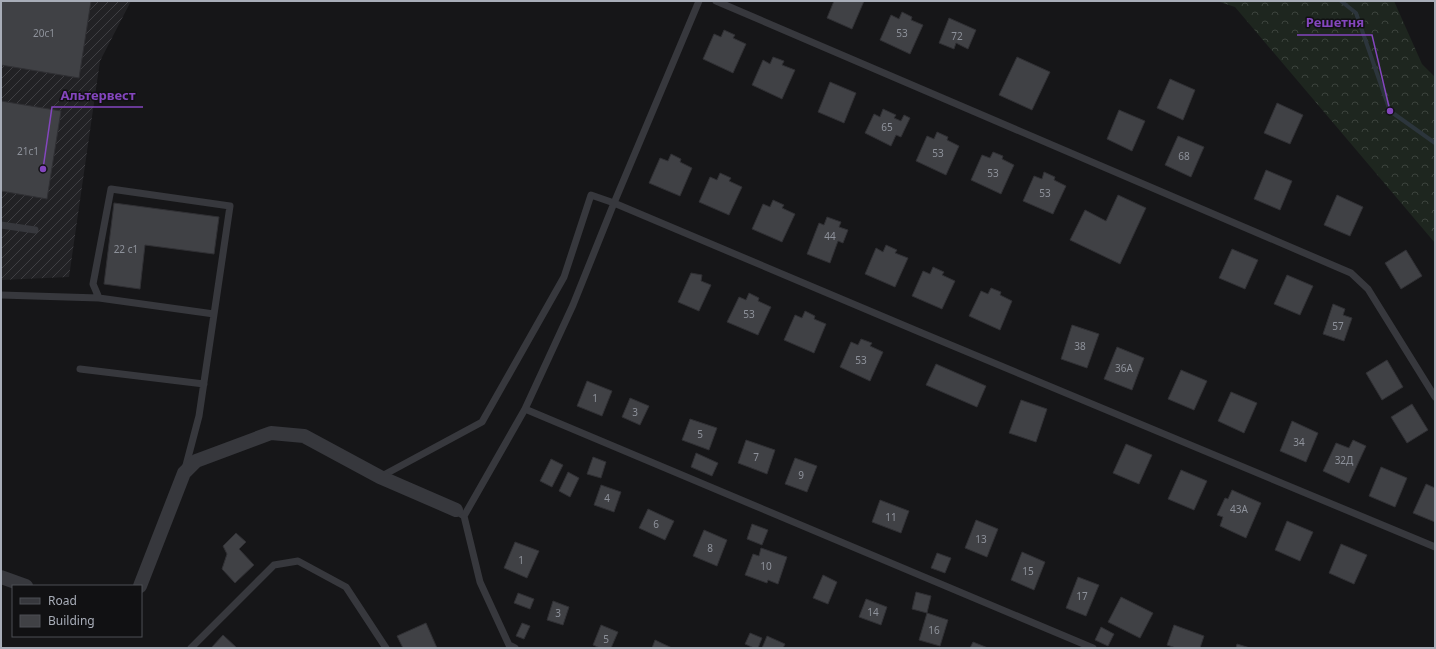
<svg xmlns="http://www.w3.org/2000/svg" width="1436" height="649" viewBox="0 0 1436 649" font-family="'Noto Sans',sans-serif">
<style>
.industrial{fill:url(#industrial-furrows)}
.forest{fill:url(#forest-crowns)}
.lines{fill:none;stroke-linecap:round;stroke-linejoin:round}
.stream{stroke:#2c353c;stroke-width:4}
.building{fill:#404145;stroke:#303034}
.lane{stroke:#37383d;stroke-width:7}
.street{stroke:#37383d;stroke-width:14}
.labels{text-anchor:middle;stroke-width:3;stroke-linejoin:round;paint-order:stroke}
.number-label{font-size:10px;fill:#8e929b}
.leader{fill:none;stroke:#8446be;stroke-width:1.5}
.callout-dot{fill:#8446be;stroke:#111113;stroke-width:1.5}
.callout-label{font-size:13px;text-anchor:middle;font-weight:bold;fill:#8446be;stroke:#111113;stroke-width:3;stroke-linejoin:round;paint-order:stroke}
</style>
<defs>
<pattern id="industrial-furrows" width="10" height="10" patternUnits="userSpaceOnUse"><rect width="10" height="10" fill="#222225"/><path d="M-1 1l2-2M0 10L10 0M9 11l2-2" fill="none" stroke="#3f3f43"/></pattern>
<pattern id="forest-crowns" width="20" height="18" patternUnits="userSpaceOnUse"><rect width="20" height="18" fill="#1e261f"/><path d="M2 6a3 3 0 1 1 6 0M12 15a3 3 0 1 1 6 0" fill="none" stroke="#3c433d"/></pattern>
</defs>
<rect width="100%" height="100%" fill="#161618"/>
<path class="industrial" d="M1 1H131L100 61 69 277 1 280Z"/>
<path class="forest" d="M1217 1H1394L1422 64 1435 77V243L1235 7Z"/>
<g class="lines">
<path class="stream" d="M1341 1 1356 13 1390 111 1435 143"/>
</g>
<path class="building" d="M1 1H91L79 78 1 65Z
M834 1H864L852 29 827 18Z
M902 12 912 17 911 20 923 25 910 54 880 40 891 15 899 19Z
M949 18 976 30 968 49 956 43 954 49 939 43Z
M724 30 735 35 733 38 746 44 733 73 703 59 714 34 721 37Z
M773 57 784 61 782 65 795 70 782 99 752 85 763 60 770 64Z
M1017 57 1050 72 1032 110 999 95Z
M1170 79 1195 90 1183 120 1157 108Z
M830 82 856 93 844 123 818 112Z
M1 101 61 111 47 199 1 191Z
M1277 103 1303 115 1290 144 1264 133Z
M883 109 896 115 894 118 901 121 904 115 910 118 901 137 896 135 891 146 865 133 874 114 880 117Z
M1119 110 1145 121 1132 151 1107 139Z
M937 132 948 137 947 140 959 146 946 175 916 161 927 136 934 139Z
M1178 136 1204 147 1191 177 1165 165Z
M993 152 1003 156 1002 159 1014 165 1001 194 971 180 982 155 990 158Z
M671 154 681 159 680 162 692 168 680 196 649 183 660 158 668 161Z
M1266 170 1292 181 1280 210 1254 199Z
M1044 172 1055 177 1054 180 1066 186 1053 214 1023 201 1034 176 1042 179Z
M720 173 731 178 729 181 742 187 729 215 699 202 710 177 717 180Z
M1118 195 1146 208 1120 264 1070 240 1085 210 1106 221Z
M1337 195 1363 207 1350 236 1324 225Z
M773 200 784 205 782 208 795 214 782 242 752 229 763 204 770 207Z
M114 203 219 217 214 254 145 245 140 289 104 284Z
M827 217 841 222 839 227 848 230 843 243 838 241 830 263 807 254 819 223 824 225Z
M886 245 897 250 895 253 908 258 895 287 865 274 876 248 883 252Z
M1232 249 1258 260 1245 289 1219 278Z
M1406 250 1422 276 1401 289 1385 263Z
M933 267 944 272 942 275 955 281 942 309 912 296 923 271 930 274Z
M691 273 702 275 701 281 711 285 699 311 678 302Z
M1287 275 1313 286 1300 315 1274 304Z
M991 288 1001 292 1000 295 1012 301 1000 330 969 316 981 291 988 294Z
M749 293 759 298 758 301 771 307 758 335 727 322 739 297 746 300Z
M1333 304 1345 309 1343 315 1352 318 1344 341 1323 334Z
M805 311 815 316 814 319 826 324 814 353 784 340 795 315 802 318Z
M1072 325 1099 334 1087 368 1061 359Z
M861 339 872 343 870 346 883 352 870 381 840 367 851 342 858 345Z
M1117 347 1144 358 1132 390 1104 379Z
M1387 360 1403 387 1382 400 1366 373Z
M936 364 986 386 977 407 926 385Z
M1181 370 1207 381 1194 410 1168 399Z
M587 381 612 391 602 416 577 406Z
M1231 392 1257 403 1244 433 1218 421Z
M630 398 649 406 640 425 622 417Z
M1021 400 1047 409 1036 442 1009 433Z
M1412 404 1428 430 1407 443 1391 417Z
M690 419 717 428 709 450 682 440Z
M1292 421 1318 433 1306 462 1280 451Z
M746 440 775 450 767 474 738 463Z
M1353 440 1366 446 1349 483 1323 471 1336 443 1349 448Z
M1126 444 1152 455 1139 484 1113 473Z
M696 453 718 463 712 476 691 467Z
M593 457 606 462 601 478 587 474Z
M795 458 817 466 807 492 785 484Z
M551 459 563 465 552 487 540 481Z
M1381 467 1407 478 1395 507 1369 496Z
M1181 470 1207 481 1194 510 1168 499Z
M568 472 579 478 570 497 559 491Z
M1426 484 1435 488V522L1413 513Z
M601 485 621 492 614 512 594 505Z
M1232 490 1261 503 1246 538 1220 526 1223 517 1217 515 1225 498 1228 499Z
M880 500 909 511 901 533 872 522Z
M648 509 674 521 665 540 639 528Z
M976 520 998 529 987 557 965 548Z
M1287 521 1313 532 1300 561 1275 550Z
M752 524 768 530 762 545 747 539Z
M704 530 727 540 717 566 693 556Z
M236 533 246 542 239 549 254 565 235 583 222 569 227 554 223 546Z
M515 542 539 551 527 578 504 568Z
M1341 544 1367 555 1354 584 1329 573Z
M761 548 787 557 778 584 768 580 767 583 745 575 753 554 759 556Z
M1022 552 1045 562 1034 590 1011 580Z
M937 553 951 558 945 573 931 568Z
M823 575 837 582 828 604 813 598Z
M1078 577 1099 585 1086 616 1066 608Z
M916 592 931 596 927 613 912 609Z
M518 593 534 599 530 609 514 603Z
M1121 597 1153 613 1140 638 1108 622Z
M866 599 887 607 881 625 859 617Z
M553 601 569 607 563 625 547 620Z
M927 613 948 620 940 646 919 640Z
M426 623 437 648H403L397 636Z
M522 623 530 626 524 639 516 636Z
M601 625 618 632 611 648H600L593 645Z
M1174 625 1204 636 1200 648H1176L1167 645Z
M1101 627 1114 634 1108 646 1095 640Z
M750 633 762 638 758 648H754L745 644Z
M223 635 237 648H211Z
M767 636 785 644 783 648H762Z
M655 640 672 648H652Z
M973 642 988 648H970Z
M1237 644 1250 648H1236Z"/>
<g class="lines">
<path class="lane" d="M716 1 1351 273 1368 289 1435 397
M1 225 35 230
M1 295 99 298
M80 369 204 384
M525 409 573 305 614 203 922 333 1435 547
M185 469 199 416 230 206 111 189 93 284 99 298 214 314
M380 477 482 422 564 277 591 195 614 203 699 1
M461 514 464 516 480 582 509 645 515 648
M464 516 525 409 1093 648
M191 648 274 565 298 561 346 587 386 648"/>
<path class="street" d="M1 577 26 586
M140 586 184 473 196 461 271 433 304 436 380 477 456 510"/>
</g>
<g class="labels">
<g class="number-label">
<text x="44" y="37">20с1</text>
<text x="902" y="37">53</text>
<text x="957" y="40">72</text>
<text x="887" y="131">65</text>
<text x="28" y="155">21с1</text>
<text x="938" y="157">53</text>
<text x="1184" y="160">68</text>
<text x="993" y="177">53</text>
<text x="1045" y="197">53</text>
<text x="830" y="240">44</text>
<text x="126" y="253">22 с1</text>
<text x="749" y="318">53</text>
<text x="1338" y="330">57</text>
<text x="1080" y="350">38</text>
<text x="861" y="364">53</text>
<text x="1124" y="372">36А</text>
<text x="595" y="402">1</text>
<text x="635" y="416">3</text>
<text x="700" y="438">5</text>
<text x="1299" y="446">34</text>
<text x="756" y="461">7</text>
<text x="1344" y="464">32Д</text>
<text x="801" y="479">9</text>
<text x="607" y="502">4</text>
<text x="1239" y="513">43А</text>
<text x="891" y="521">11</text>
<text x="656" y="528">6</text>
<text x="981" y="543">13</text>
<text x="710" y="552">8</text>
<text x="521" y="564">1</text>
<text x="766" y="570">10</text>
<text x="1028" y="575">15</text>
<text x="1082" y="600">17</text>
<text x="873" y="616">14</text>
<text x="558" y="617">3</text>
<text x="934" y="634">16</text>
<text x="606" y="643">5</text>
</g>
</g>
<path class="leader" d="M1390 111L1372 35H1297M43 169L52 107H143"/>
<g class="callout-dot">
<circle cx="1390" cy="111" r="4"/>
<circle cx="43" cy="169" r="4"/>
</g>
<g class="callout-label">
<text x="1335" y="27">Решетня</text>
<text x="98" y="100">Альтервест</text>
</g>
<rect width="1436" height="649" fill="none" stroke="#a8adb8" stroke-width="4"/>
<rect x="12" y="585" width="130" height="52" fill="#111113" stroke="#4d4f55"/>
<rect x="20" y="598" width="20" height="6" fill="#37383d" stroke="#4d4f55"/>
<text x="48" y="605" font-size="12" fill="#a8adb8">Road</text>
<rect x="20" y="615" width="20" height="12" fill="#404145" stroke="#4d4f55"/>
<text x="48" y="625" font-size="12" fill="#a8adb8">Building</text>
</svg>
